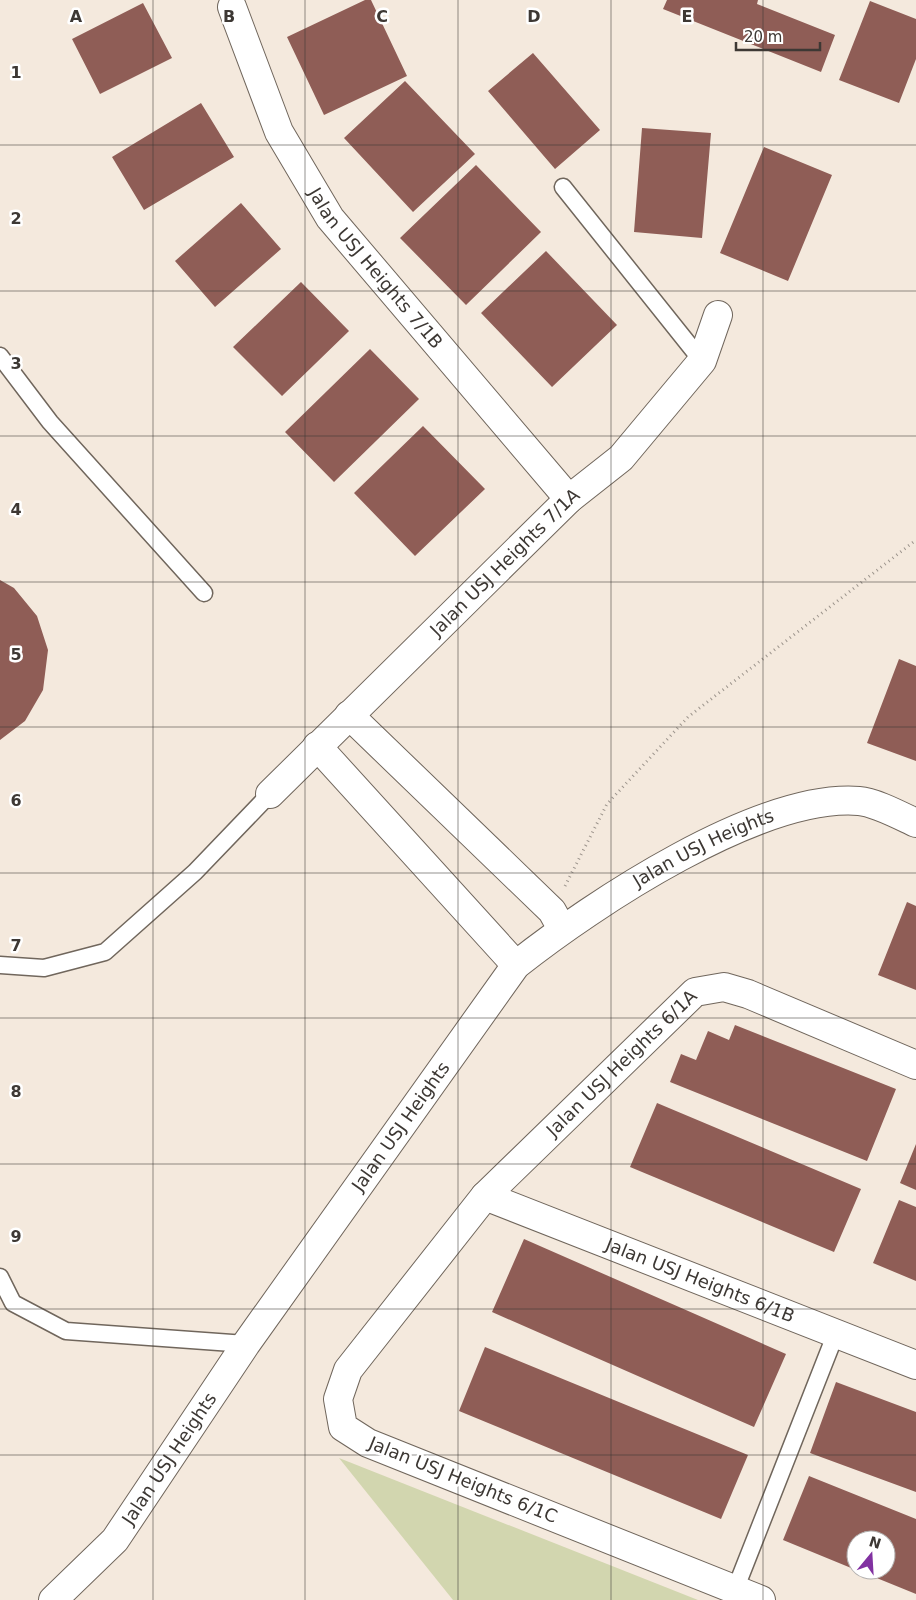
<svg xmlns="http://www.w3.org/2000/svg" width="916" height="1600" viewBox="0 0 916 1600" font-family="'DejaVu Sans',sans-serif">
<style>
.green{fill:#d2d6af}
.building{fill:#8f5d56}
.lines{fill:none;stroke-linecap:round;stroke-linejoin:round}
.service-casing{stroke:#70665c;stroke-width:19}
.minor-casing{stroke:#70665c;stroke-width:30}
.path{stroke:#9c948c;stroke-width:3;stroke-dasharray:1 4;stroke-linecap:butt}
.service{stroke:#fff;stroke-width:16}
.minor{stroke:#fff;stroke-width:28}
.grid{fill:none;stroke:#3d3834;stroke-width:1;stroke-opacity:0.55}
.labels{text-anchor:middle;stroke-width:5;stroke-linejoin:round;paint-order:stroke}
.street-label{font-size:18px;fill:#3d3834;stroke:#fff}
.grid-label{font-size:16px;text-anchor:middle;font-weight:bold;fill:#3d3834;stroke:#fff;stroke-width:5;stroke-linejoin:round;paint-order:stroke}
</style>
<rect width="100%" height="100%" fill="#f4e9dd"/>
<path class="green" d="M339 1458 698 1600H453Z"/>
<path class="building" d="M365 0H371L407 76 324 115 287 37Z
M667 0H758L757 4 835 35 821 72 663 9Z
M870 1 916 19V59L899 103 839 80Z
M143 3 172 58 100 94 72 39Z
M533 53 600 130 555 169 488 91Z
M405 81 475 154 413 212 344 138Z
M201 103 234 157 144 210 112 157Z
M642 128 711 133 702 238 634 232Z
M764 147 832 175 788 281 720 253Z
M476 165 541 232 466 305 400 238Z
M241 203 281 249 215 307 175 261Z
M546 251 617 325 552 387 481 313Z
M301 282 349 331 282 396 233 347Z
M370 349 419 399 334 482 285 432Z
M423 426 485 489 415 556 354 493Z
M0 580 14 588 37 616 48 650 43 690 25 721 0 740Z
M899 659 916 666V761L867 743Z
M907 902 916 906V990L878 975Z
M735 1025 896 1089 867 1161 670 1082 681 1054 696 1060 708 1031 729 1040Z
M657 1103 861 1189 834 1252 630 1167Z
M916 1144V1190L900 1183Z
M899 1200 916 1207V1281L873 1263Z
M524 1239 786 1354 754 1427 492 1312Z
M485 1347 748 1455 721 1519 459 1411Z
M836 1382 916 1412V1492L810 1453Z
M809 1476 916 1519V1594L857 1570H886V1540H856V1570L783 1540Z"/>
<g class="lines">
<defs>
<path id="service" d="M563 187 702 361
M0 356 50 422 204 593
M0 965 44 968 105 952 195 872 270 794
M0 1277 13 1303 66 1331 246 1344
M735 1590 836 1333"/>
<g id="minor">
<path id="s1" d="M232 7 279 132 330 218 569 499"/>
<path d="M349 715 552 911 562 929"/>
<path d="M317 746 516 965"/>
<path id="s2" d="M270 794 569 499 621 458 702 361 718 315"/>
<path id="s3" d="M485 1196 916 1365"/>
<path id="s4" d="M53 1600 115 1540 246 1344 516 965C593 904 760 793 859 801 875 802 901 816 916 823"/>
<path id="s5" d="M761 1600 368 1443 343 1427 338 1399 348 1370 485 1196 695 992 724 987 748 994 916 1065"/>
</g>
</defs>
<use href="#service" class="service-casing"/>
<use href="#minor" class="minor-casing"/>
<path class="path" d="M565 886 607 804 688 717 916 540"/>
<use href="#service" class="service"/>
<use href="#minor" class="minor"/>
</g>
<path class="grid" d="M153 0V1600M305 0V1600M458 0V1600M611 0V1600M763 0V1600M0 145H916M0 291H916M0 436H916M0 582H916M0 727H916M0 873H916M0 1018H916M0 1164H916M0 1309H916M0 1455H916"/>
<g class="labels">
<g class="street-label">
<text dy="6" stroke="none"><textPath href="#s1" startOffset="301">Jalan USJ Heights 7/1B</textPath></text>
<text dy="6" stroke="none"><textPath href="#s2" startOffset="330">Jalan USJ Heights 7/1A</textPath></text>
<text dy="6" stroke="none"><textPath href="#s4" startOffset="1009">Jalan USJ Heights</textPath></text>
<text dy="6" stroke="none"><textPath href="#s5" startOffset="924">Jalan USJ Heights 6/1A</textPath></text>
<text dy="6" stroke="none"><textPath href="#s4" startOffset="589">Jalan USJ Heights</textPath></text>
<text dy="6" stroke="none"><textPath href="#s3" startOffset="231">Jalan USJ Heights 6/1B</textPath></text>
<text dy="6" stroke="none"><textPath href="#s4" startOffset="184">Jalan USJ Heights</textPath></text>
<text transform="translate(463 1480) rotate(22)" y="6">Jalan USJ Heights 6/1C</text>
</g>
</g>
<g class="grid-label">
<text x="76" y="22">A</text>
<text x="229" y="22">B</text>
<text x="382" y="22">C</text>
<text x="534" y="22">D</text>
<text x="687" y="22">E</text>
<text x="16" y="78">1</text>
<text x="16" y="224">2</text>
<text x="16" y="369">3</text>
<text x="16" y="515">4</text>
<text x="16" y="660">5</text>
<text x="16" y="806">6</text>
<text x="16" y="951">7</text>
<text x="16" y="1097">8</text>
<text x="16" y="1242">9</text>
</g>
<g transform="translate(871 1555) rotate(18)"><circle r="24" fill="#ffffff" stroke="#b1afae"/>
<path d="M0-4L9 19L0 12L-9 19Z" fill="#8131a1"/>
<text y="-8" font-size="14" font-weight="bold" text-anchor="middle" fill="#3d3834">N</text>
</g>
<path d="M736 42v8h84v-8" fill="none" stroke="#3d3834" stroke-width="2.5"/>
<text x="744" y="42" font-size="15" fill="#3d3834" stroke="#ffffff" stroke-width="4" paint-order="stroke">20 m</text>
</svg>
